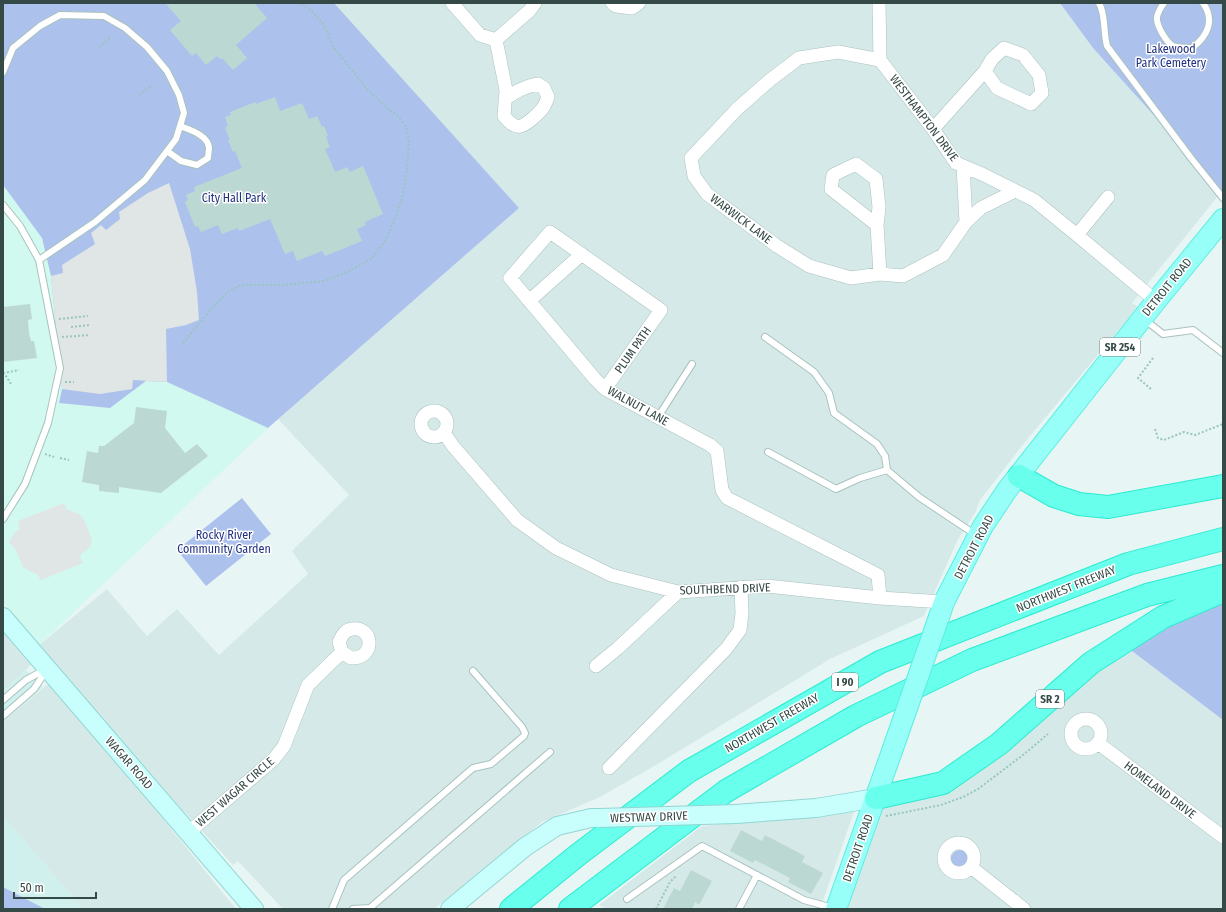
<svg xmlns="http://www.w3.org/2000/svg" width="1226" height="912" viewBox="0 0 1226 912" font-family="'Fira Sans Condensed',sans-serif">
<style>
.residential{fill:#d5eae8}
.commercial{fill:#d1f9f0}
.education{fill:#d0f0ed}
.green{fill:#acc2ed}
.parking{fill:#e0e6e5}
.building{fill:#bcd8d3}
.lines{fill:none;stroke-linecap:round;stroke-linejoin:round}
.service-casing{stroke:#a9c2bf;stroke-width:8}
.minor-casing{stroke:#a9c2bf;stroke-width:14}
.secondary-casing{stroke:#91d6d2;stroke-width:20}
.primary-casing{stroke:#5befe2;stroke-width:22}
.motorway-casing{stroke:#2aecce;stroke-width:24}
.path{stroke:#99c5bf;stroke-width:2;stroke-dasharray:2 2;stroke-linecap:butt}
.service{stroke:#fff;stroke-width:6}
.minor{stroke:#fff;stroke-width:13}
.secondary{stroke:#c8fffd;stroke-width:18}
.primary{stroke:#97fff7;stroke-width:20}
.motorway{stroke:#69ffed;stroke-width:22}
.secondary-bridge-casing{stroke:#91d6d2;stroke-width:20;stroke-linecap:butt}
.primary-bridge-casing{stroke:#5befe2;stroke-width:22;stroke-linecap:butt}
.secondary-bridge{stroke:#c8fffd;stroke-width:18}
.primary-bridge{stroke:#97fff7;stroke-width:20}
.labels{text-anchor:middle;stroke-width:3;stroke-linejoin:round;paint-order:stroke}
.shield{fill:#fff;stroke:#72807e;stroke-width:1}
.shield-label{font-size:11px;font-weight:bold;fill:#354946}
.park-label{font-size:12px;fill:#223281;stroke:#fff}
.street-label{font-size:12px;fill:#354946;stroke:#fff}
</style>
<rect width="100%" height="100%" fill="#e7f5f4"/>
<path class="residential" d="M334 3H1060L1093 48 1222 191 1132 303 1138 307 1025 442 980 500 975 513 957 541 924 616 830 659 656 765 600 797 542 822 434 909H283L238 861 233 865 176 803 38 646 107 589 147 636 177 609 219 655 308 574 292 551 349 495 278 419 519 208Z
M3 630 32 664 3 691Z
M1128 648 1223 720V909H842L879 805 937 790 1086 681Z
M49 683 125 772 236 909H83L3 816V722Z
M854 812 820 909H607L599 905 702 826Z"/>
<path class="commercial" d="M3 185 42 238 51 276 53 295 62 389 59 402 110 408 146 381 167 382 268 428 38 646 3 604Z"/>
<path class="education" d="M26 670 43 687 3 722V691Z
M3 816 83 909H3Z"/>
<path class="green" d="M3 3H334L519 208 268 428 167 382 146 381 110 408 59 403 62 389 51 276 42 238 3 185Z
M1060 3H1223L1222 191 1093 48Z
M242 498 271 534 206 586 177 550Z
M1223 602V720L1128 648 1199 610Z
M951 859a9 9 0 1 1 18 0a9 9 0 1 1-18 0Z
M3 887 45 909H3Z"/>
<path class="parking" d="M169 183 190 249 197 292 199 320 186 325 166 329 167 382 133 380 132 389 100 394 62 389 51 276 63 273 62 265 95 244 91 233 101 225 106 230 120 219 119 212 148 193Z
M64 503 67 510 77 513 83 518 92 539 91 544 88 549 82 553 80 557 83 563 41 580 37 574 29 571 23 567 15 549 9 542 15 532 20 529 18 521Z"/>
<path class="building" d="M165 3H254L267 18 236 45 247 58 233 70 222 58 220 59 217 56 206 65 196 53 192 56 170 30 181 21Z
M275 97 280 111 302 103 309 119 317 116 322 127 324 126 328 136 326 137 330 147 325 149 335 172 347 167 350 172 363 166 383 214 365 222 366 225 357 229 362 241 325 256 322 251 297 261 293 251 285 254 270 219 239 231 238 228 222 234 218 225 201 232 198 226 195 227 185 202 188 200 186 195 195 191 194 187 242 168 235 151 233 152 228 140H230L225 128 228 126 225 117 231 115 230 112 255 102 256 104Z
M30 304 32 319 28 320 29 333 31 341H34L37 358 3 362V307Z
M136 407 167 411 165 428 185 453 197 444 208 456 161 493 119 487V493L99 491V485L82 482 87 451 98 453 99 446H104L134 423Z
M741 830 762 841 765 835 805 856 802 862 823 873 811 894 788 882 790 878 755 860 753 863 730 851Z
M691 870 712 881 699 905 695 902 692 909H663L674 888 680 891Z"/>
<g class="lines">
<defs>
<path id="service" d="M1099 3C1106 15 1103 32 1107 46L1191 158 1223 198
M1164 3C1161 7 1158 12 1157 17 1156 25 1166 42 1173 46 1178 48 1187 48 1192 48 1208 36 1215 20 1203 3
M3 72 13 48 40 26 60 15 104 16 125 28 147 47 167 71 179 95 184 113 176 139 145 180 95 222 39 260
M167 151 181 161 197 165 208 158C208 155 209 151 209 148 208 135 190 130 180 126
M3 205 20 226 39 260 60 368 48 423 25 484 3 519
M1145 320 1163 334 1193 330 1223 353
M765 337 814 372 829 393 834 413 877 444 885 456 887 470 919 497 976 535
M658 417 692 364
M768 452 836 489 860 478 887 470
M3 700 26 680 46 669
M3 716 34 689 46 671
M627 899 702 846 804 900 833 908
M332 909 344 880 473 768 491 764 524 736 525 733 522 727 473 671
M353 909 370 908 550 752
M739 909 757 875"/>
<path id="minor" d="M452 3 480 35 496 40
M612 3 616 6 632 8 639 3
M879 3 880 60 933 129 956 163 982 174 1034 200 1077 235 1156 301
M496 40 506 90 504 116C515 130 521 129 533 118 542 110 544 108 548 97L544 88 538 84C525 86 516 91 505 99
M496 40 529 11 535 3
M880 60 838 52 799 58 770 80 737 109 691 158 694 176 707 194 777 246 809 266 851 278 880 274 903 276 943 255 966 222 963 166
M933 129 985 71 997 88 1031 104 1042 93 1039 75 1023 55 1004 48 992 59 985 71
M966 222 981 208 1015 191
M877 225 879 207 876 179 856 164 833 175 831 189 877 225 880 274
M1077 235 1108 197
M529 301 582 254
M605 389 661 310 550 232 510 278 595 379 605 389 710 445 717 451 722 490 727 498 878 575 880 598
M421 424a13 13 0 1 1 26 0a13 13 0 1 1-26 0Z
M444 433 453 446 517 520 556 548 611 575 678 592 767 586 880 598 944 602
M596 666 618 648 678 592
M1071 734a15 15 0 1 1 30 0a15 15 0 1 1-30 0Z
M1098 743 1223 837
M609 768 726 649 740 630 742 613 741 587
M189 832 274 759 284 746 308 685 342 652 339 642C342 635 345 630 352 629 374 626 376 659 351 658L342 652
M944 858a15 15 0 1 1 30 0a15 15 0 1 1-30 0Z
M971 867 1024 909"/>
<path id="secondary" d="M3 617 254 909
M736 814 816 808 876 798
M450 909 525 847 557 826 591 818H599"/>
<path id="primary" d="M939 617 944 602 983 526 1007 490 1156 301 1223 219
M836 909 892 751"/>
<path id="motorway" d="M1019 476 1054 496 1079 504 1108 507 1223 486
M876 798 943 783 999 744 1091 663 1163 617 1223 591
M511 909 579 854 689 771 880 662 1128 564 1223 539
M570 909 726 791 856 716 972 660 1147 595 1223 576"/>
</defs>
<use href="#service" class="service-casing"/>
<use href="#minor" class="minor-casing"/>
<use href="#secondary" class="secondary-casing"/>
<use href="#primary" class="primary-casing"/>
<use href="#motorway" class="motorway-casing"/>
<path class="path" d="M99 47 111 37
M139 95 152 85
M59 319 88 316
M71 327 90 325
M62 337 90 335
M183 343 213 307 229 291 239 286 249 285H282L324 281 347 272 371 259 384 243 396 217 404 191 407 167 409 141 406 127 398 116 388 109 368 90 335 49 323 24 310 9 301 3
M65 382H74
M11 384 4 373 19 370
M1151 389 1138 378 1153 358
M1155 429 1158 438 1164 440 1184 432 1195 435 1223 424
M45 454 54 457
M60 458 69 460
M886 816 941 805 963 797 978 789 1023 755 1048 734
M656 909 670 882 676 876"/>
<use href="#service" class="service"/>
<use href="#minor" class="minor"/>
<use href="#secondary" class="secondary"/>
<use href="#primary" class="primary"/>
<use href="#motorway" class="motorway"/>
<defs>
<path id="secondary-bridge" d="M599 818 736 814"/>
<path id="primary-bridge" d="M892 751 939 617"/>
</defs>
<use href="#secondary-bridge" class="secondary-bridge-casing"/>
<use href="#primary-bridge" class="primary-bridge-casing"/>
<use href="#secondary-bridge" class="secondary-bridge"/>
<use href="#primary-bridge" class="primary-bridge"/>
</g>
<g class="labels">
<g class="shield">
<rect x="1100" y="338" width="40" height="18" rx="3"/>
<rect x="832" y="673" width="26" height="18" rx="3"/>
<rect x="1036" y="690" width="28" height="18" rx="3"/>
</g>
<g class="shield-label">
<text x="1120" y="351">SR 254</text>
<text x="845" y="686">I 90</text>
<text x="1050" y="703">SR 2</text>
</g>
<g class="park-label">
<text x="1171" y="53">Lakewood<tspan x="1171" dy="14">Park Cemetery</tspan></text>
<text x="234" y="202">City Hall Park</text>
<text x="224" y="539">Rocky River<tspan x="224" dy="14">Community Garden</tspan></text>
</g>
<g class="street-label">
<text transform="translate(924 118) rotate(53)" y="4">WESTHAMPTON DRIVE</text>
<text transform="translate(741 219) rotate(37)" y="4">WARWICK LANE</text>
<text transform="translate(1167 287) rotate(-51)" y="4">DETROIT ROAD</text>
<text transform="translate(633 350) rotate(-55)" y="4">PLUM PATH</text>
<text transform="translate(638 406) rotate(29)" y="4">WALNUT LANE</text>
<text transform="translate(974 547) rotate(-62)" y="4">DETROIT ROAD</text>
<text transform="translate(725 589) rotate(-2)" y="4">SOUTHBEND DRIVE</text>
<text transform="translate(1066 589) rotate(-22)" y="4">NORTHWEST FREEWAY</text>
<text transform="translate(772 723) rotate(-30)" y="4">NORTHWEST FREEWAY</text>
<text transform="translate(129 763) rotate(49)" y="4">WAGAR ROAD</text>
<text transform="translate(1160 790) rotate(37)" y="4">HOMELAND DRIVE</text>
<text transform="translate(235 792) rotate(-41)" y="4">WEST WAGAR CIRCLE</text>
<text transform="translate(649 817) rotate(-2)" y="4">WESTWAY DRIVE</text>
<text transform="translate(858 848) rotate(-71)" y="4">DETROIT ROAD</text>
</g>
</g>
<rect width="1226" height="912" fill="none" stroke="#354946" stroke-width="8"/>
<path d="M14 892v6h82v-6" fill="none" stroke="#354946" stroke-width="2"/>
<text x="20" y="892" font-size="12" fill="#354946" stroke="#ffffff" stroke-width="3" paint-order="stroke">50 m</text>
</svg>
